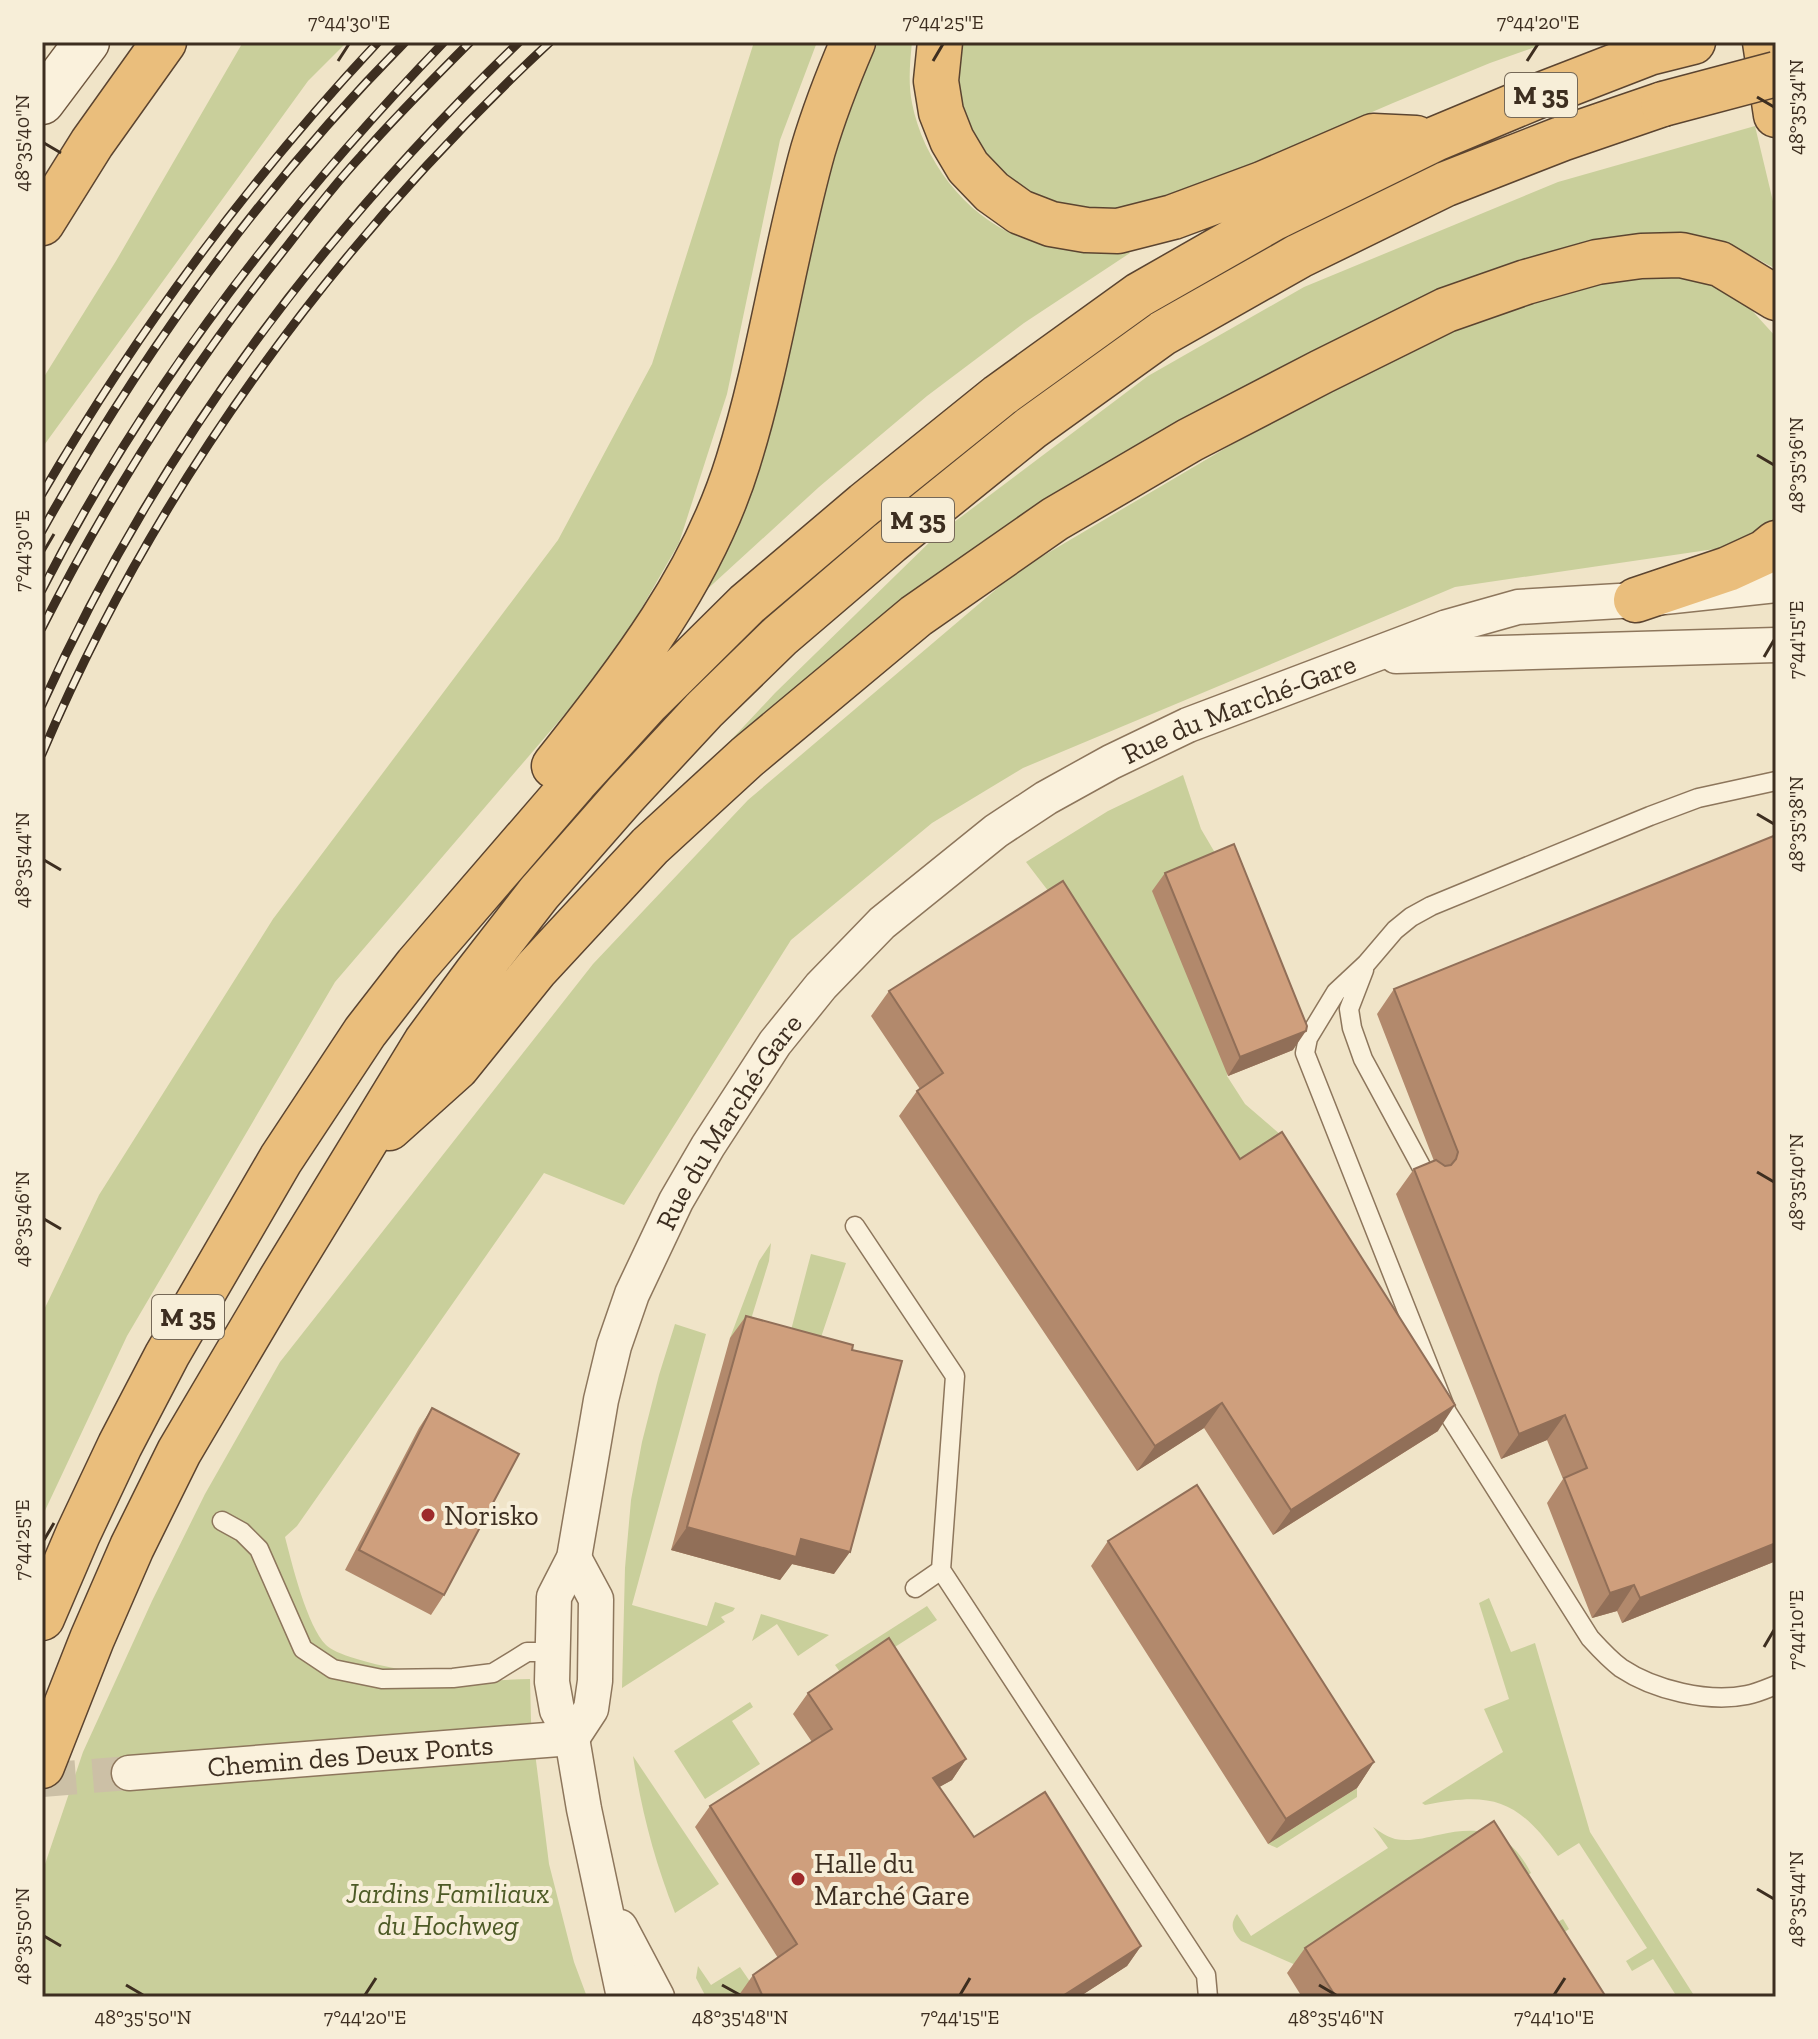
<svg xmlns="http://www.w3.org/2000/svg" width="1818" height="2039" viewBox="0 0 1818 2039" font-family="'Zilla Slab',serif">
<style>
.green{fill:#c9cf9b}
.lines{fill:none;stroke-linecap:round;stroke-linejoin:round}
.minor-tunnel{stroke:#ccc0a6;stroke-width:34;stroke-dasharray:34 17;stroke-linecap:butt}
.service-casing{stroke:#8d765c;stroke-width:21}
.minor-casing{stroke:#8d765c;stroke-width:37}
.secondary-casing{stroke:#6f573f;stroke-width:47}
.trunk-casing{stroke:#5b4430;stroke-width:47}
.service{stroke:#faf1dc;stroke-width:18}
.minor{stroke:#faf1dc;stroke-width:34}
.secondary{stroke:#faf1dc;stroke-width:44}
.trunk{stroke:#eabe7c;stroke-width:44}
.rail-casing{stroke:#3d2e20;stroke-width:9}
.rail{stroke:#f7eed8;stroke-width:6;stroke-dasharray:18;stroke-linecap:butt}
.trunk-bridge-casing{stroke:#5b4430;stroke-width:47;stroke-linecap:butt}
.trunk-bridge{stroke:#eabe7c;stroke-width:44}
.wall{fill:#b2896c}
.shaded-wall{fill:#916f58}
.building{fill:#cf9f7d;stroke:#916f58;stroke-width:2}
.ticks{fill:none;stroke:#3d2e20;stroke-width:3}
.poi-dot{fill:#9e2a2b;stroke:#f7eed8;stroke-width:3}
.labels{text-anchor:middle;stroke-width:8;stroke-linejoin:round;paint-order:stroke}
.shield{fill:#f7eed8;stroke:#756857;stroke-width:2}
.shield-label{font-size:26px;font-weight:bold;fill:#3d2e20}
.street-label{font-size:28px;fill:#3d2e20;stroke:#f7eed8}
.poi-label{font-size:28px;fill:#3d2e20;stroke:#f7eed8;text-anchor:start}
.park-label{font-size:28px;font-style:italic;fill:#4d5a26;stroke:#f7eed8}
.neatline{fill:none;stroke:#3d2e20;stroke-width:3}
.ticks-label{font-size:20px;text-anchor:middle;fill:#3d2e20}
</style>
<rect width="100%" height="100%" fill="#f0e4c8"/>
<path class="green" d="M243 42H347L308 81 42 448V380L116 261Z
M754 42H817L780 140 727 394 679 543 613 658 335 982 127 1336 42 1517V1314L99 1195 273 919 558 540 652 364Z
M862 42H912C910 62 908 83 912 103 923 160 965 215 1019 237 1051 249 1089 246 1123 247L1130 253 1024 323 927 396 819 487 702 594Z
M955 42H1549L1490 63 1393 103 1177 196 1122 209 1087 213 1056 208 1002 180 962 129 952 70Z
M1755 126 1776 214V269L1737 248 1680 238 1405 311 687 787 775 693 937 535 1148 376 1304 287 1558 182Z
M1650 273 1702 279 1747 305 1776 337V524L1742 545 1455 587 1023 768 932 823 791 940 624 1205 544 1173 297 1526 285 1537C292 1564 307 1626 326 1645 346 1664 451 1679 481 1680 497 1681 514 1679 530 1679L531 1721 549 1864 574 1962 587 1997H42V1873L83 1752 152 1601 205 1494 280 1362 593 964 748 800 1019 570 1287 412 1476 317 1604 277Z
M1183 775 1201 829 1221 863 1227 1076 1245 1104 1282 1136 1258 1146 1265 1157 1223 1184 1049 892 1026 862 1108 811Z
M771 1243 769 1261 748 1329 730 1338 759 1261Z
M811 1254 846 1263 813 1361 785 1353Z
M675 1324 706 1334 632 1605 707 1626 715 1602 735 1608 733 1611 721 1617 725 1622 622 1688 625 1568 631 1500 642 1442 659 1375Z
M1489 1598 1511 1652 1535 1643 1590 1832 1695 1997H1677L1653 1959 1632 1971 1626 1961 1647 1948 1579 1843 1558 1856C1518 1800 1493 1791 1425 1805L1422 1803 1503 1752 1484 1709 1509 1699 1479 1603Z
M927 1606 937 1620 845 1679 835 1665Z
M761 1614 829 1635 798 1656 777 1624 752 1641Z
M750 1702 753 1707 732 1721 760 1764 705 1799 674 1751Z
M633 1756 719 1884 675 1913C654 1859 642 1813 633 1756Z
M1357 1788V1797L1277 1848 1268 1844Z
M1373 1827C1380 1832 1388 1837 1395 1839 1409 1842 1425 1838 1438 1835 1482 1825 1509 1831 1531 1873L1523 1878 1552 1925 1563 1919 1569 1929 1541 1948 1298 1966 1241 1941C1233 1932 1229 1925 1237 1914L1251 1936 1388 1848Z
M698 1966 711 1985 740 1967 753 1986 739 1997H706L696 1978Z"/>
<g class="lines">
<path class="minor-tunnel" d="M42 1780 129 1773"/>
<defs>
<path id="service" d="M1776 781 1698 798 1650 816 1431 906 1411 917 1395 930 1366 964 1336 992 1308 1038 1305 1053 1447 1412 1590 1638C1600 1649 1609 1659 1621 1668 1654 1690 1708 1703 1747 1695 1757 1693 1766 1689 1776 1685
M1364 970 1349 1009 1352 1028 1363 1059 1428 1179
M855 1226 955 1376 941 1570 1206 1975 1208 1997
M222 1521 242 1532 259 1549 303 1649 333 1669 382 1679 453 1678 493 1673 527 1652H552
M915 1588 941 1570"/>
<g id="minor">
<path d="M1396 656 1776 645"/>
<path d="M572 1738 591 1709 595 1681 596 1599 574 1558"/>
<path id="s1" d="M129 1773 572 1738"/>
<path d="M620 1927 657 1997"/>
<path id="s2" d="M624 1997 584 1809 572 1738 557 1710 552 1682 554 1597 574 1558 601 1400 614 1346 632 1294 676 1201 708 1146 775 1043 821 986 882 923 996 831 1046 798 1111 762 1188 725 1447 627 1518 607 1636 600 1776 585"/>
</g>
<path id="secondary" d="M42 102 87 42"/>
<path id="trunk" d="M940 42 936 81 941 112 952 140 968 167 992 192 1020 212 1051 224 1086 230 1118 231 1173 217 1262 184 1373 136 1416 138
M1765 42 1776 115
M42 223 92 143 164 42
M1636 600 1728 569 1765 552 1776 543
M554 766C628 672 702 579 738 462 770 360 784 253 813 150 824 113 838 77 853 42
M389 1128 457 1067 536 969 650 846 747 757 916 616 1055 519 1190 440 1321 372 1446 310 1526 282 1597 262 1641 256 1681 255 1720 264 1776 298
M42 1618 78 1534 120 1445 167 1355 281 1159 365 1032 417 965 575 782 648 702 747 604 865 504 999 396 1139 295 1274 218 1435 139 1538 96 1649 53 1693 42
M42 1766 92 1639 132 1547 179 1452 280 1281 426 1042 476 974 539 893 625 795 704 710 780 636 890 542 1031 428 1163 333 1299 256 1446 184 1561 139 1663 104"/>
</defs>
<use href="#service" class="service-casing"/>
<use href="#minor" class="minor-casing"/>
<use href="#secondary" class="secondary-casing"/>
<use href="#trunk" class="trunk-casing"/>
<use href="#service" class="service"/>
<use href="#minor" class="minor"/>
<use href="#secondary" class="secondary"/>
<use href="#trunk" class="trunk"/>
<defs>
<path id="rail" d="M42 494C137 331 249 180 378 42
M42 531C141 354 262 187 405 42
M42 590C146 386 286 206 444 42
M42 628C111 492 193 364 288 245 311 215 335 184 361 156 396 116 433 79 470 42
M42 705C155 454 322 232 519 42
M42 754C156 485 336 241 550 42"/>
</defs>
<use href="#rail" class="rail-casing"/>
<use href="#rail" class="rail"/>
<defs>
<path id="trunk-bridge" d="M1663 104 1776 74"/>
</defs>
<use href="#trunk-bridge" class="trunk-bridge-casing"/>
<use href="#trunk-bridge" class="trunk-bridge"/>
</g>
<path class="wall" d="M1165 873 1293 1050 1228 1076 1152 891Z
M1394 989 1776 1561 1622 1623 1617 1611 1592 1618 1547 1503 1563 1479 1547 1440 1501 1459 1396 1194 1414 1169 1434 1161 1377 1014Z
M889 991 1240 1159 1438 1431 1273 1535 1204 1428 1137 1471 899 1116 917 1091 920 1089 871 1016Z
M746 1316 852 1350 834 1574 792 1564 780 1580 671 1550 730 1338Z
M432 1408 444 1595 431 1615 345 1570 419 1428Z
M1108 1541 1374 1762 1357 1788 1268 1844 1091 1566Z
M808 1693 966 1759 952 1780 939 1787 974 1837 1141 1946 1127 1966 1079 1997H739V1995L753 1975 778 1958 695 1827 710 1806 812 1742 793 1714Z
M1305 1948 1606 1997H1302L1287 1973Z"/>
<path class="shaded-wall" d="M1306 1031 1293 1050 1228 1076 1240 1057Z
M1222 1403 1204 1428 1137 1471 1155 1446Z
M1455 1405 1438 1431 1273 1535 1291 1510Z
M1565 1415 1547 1440 1501 1459 1519 1434Z
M687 1527 801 1539 850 1552 834 1574 792 1564 780 1580 671 1550Z
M1776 1543V1561L1622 1623 1640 1598Z
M1634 1585 1617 1611 1592 1618 1610 1593Z
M966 1759 952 1780 918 1799 933 1778Z
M1374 1762 1357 1788 1268 1844 1286 1819Z
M1141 1946 1127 1966 1079 1997H1061Z"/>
<path class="building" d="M1776 835V1543L1640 1598 1634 1585 1610 1593 1564 1478 1587 1468 1565 1415 1519 1434 1414 1169 1436 1160 1445 1166 1451 1165 1456 1159 1458 1152 1394 989Z
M1234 844 1307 1026 1306 1031 1240 1057 1165 873Z
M1063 881 1240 1159 1282 1132 1455 1405 1291 1510 1222 1403 1155 1446 917 1091 943 1073 889 991Z
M746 1316 853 1345 852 1350 902 1361 850 1552 801 1539 796 1557 687 1527Z
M432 1408 519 1454 444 1595 359 1550Z
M1197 1485 1374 1762 1286 1819 1108 1541Z
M889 1638 966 1759 933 1778 974 1837 1045 1792 1141 1946 1061 1997H763L753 1975 797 1944 710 1806 832 1729 808 1693Z
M1494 1821 1606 1997H1336L1305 1948Z"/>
<path class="ticks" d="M338 61 349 44M933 61 943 44M1527 61 1538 44M1757 97 1774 107M44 143 61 153M1757 455 1774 465M44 551 54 534M1764 657 1774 640M1757 814 1774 824M44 860 61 870M1757 1172 1774 1182M44 1219 61 1229M44 1540 54 1523M1764 1647 1774 1630M1757 1889 1774 1899M44 1936 61 1946M126 1985 143 1995M722 1985 740 1995M1319 1985 1336 1995M365 1995 376 1978M960 1995 970 1978M1554 1995 1565 1978"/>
<g class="poi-dot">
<circle cx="428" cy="1515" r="8"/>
<circle cx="798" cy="1879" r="8"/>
</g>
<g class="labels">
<g class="shield">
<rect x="1505" y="73" width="72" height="44" rx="6"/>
<rect x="882" y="498" width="72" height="44" rx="6"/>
<rect x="152" y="1295" width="72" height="44" rx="6"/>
</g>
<g class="shield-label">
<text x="1541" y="104">M 35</text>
<text x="918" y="529">M 35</text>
<text x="188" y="1326">M 35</text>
</g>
<g class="street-label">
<text dy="10" stroke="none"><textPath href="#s2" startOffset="1594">Rue du Marché-Gare</textPath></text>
<text dy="10" stroke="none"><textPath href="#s2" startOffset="922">Rue du Marché-Gare</textPath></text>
<text dy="10" stroke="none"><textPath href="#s1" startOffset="222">Chemin des Deux Ponts</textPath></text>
</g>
<g class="poi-label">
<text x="444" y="1525">Norisko</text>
<text x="814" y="1873">Halle du<tspan x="814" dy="32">Marché Gare</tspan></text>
</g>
<g class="park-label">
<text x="448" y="1903">Jardins Familiaux<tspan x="448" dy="32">du Hochweg</tspan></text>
</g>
</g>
<rect width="1818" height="2039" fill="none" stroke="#f7eed8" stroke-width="88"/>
<rect x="44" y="44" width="1730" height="1951" class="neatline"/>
<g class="ticks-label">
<text x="349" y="29">7°44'30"E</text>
<text x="943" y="29">7°44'25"E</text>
<text x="1538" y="29">7°44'20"E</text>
<text transform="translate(1796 107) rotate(-90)" y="7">48°35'34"N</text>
<text transform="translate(22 143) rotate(-90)" y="7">48°35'40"N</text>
<text transform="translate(1796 465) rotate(-90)" y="7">48°35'36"N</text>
<text transform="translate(22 551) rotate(-90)" y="7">7°44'30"E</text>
<text transform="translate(1796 640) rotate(-90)" y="7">7°44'15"E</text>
<text transform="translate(1796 824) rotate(-90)" y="7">48°35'38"N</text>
<text transform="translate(22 860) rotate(-90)" y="7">48°35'44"N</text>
<text transform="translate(1796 1182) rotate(-90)" y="7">48°35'40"N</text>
<text transform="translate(22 1219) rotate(-90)" y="7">48°35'46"N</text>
<text transform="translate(22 1540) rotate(-90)" y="7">7°44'25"E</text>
<text transform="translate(1796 1630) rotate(-90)" y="7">7°44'10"E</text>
<text transform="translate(1796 1899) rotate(-90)" y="7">48°35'44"N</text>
<text transform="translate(22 1936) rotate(-90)" y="7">48°35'50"N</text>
<text x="143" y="2024">48°35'50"N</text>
<text x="365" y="2024">7°44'20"E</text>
<text x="740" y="2024">48°35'48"N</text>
<text x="960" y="2024">7°44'15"E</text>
<text x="1336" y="2024">48°35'46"N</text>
<text x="1554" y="2024">7°44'10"E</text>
</g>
</svg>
